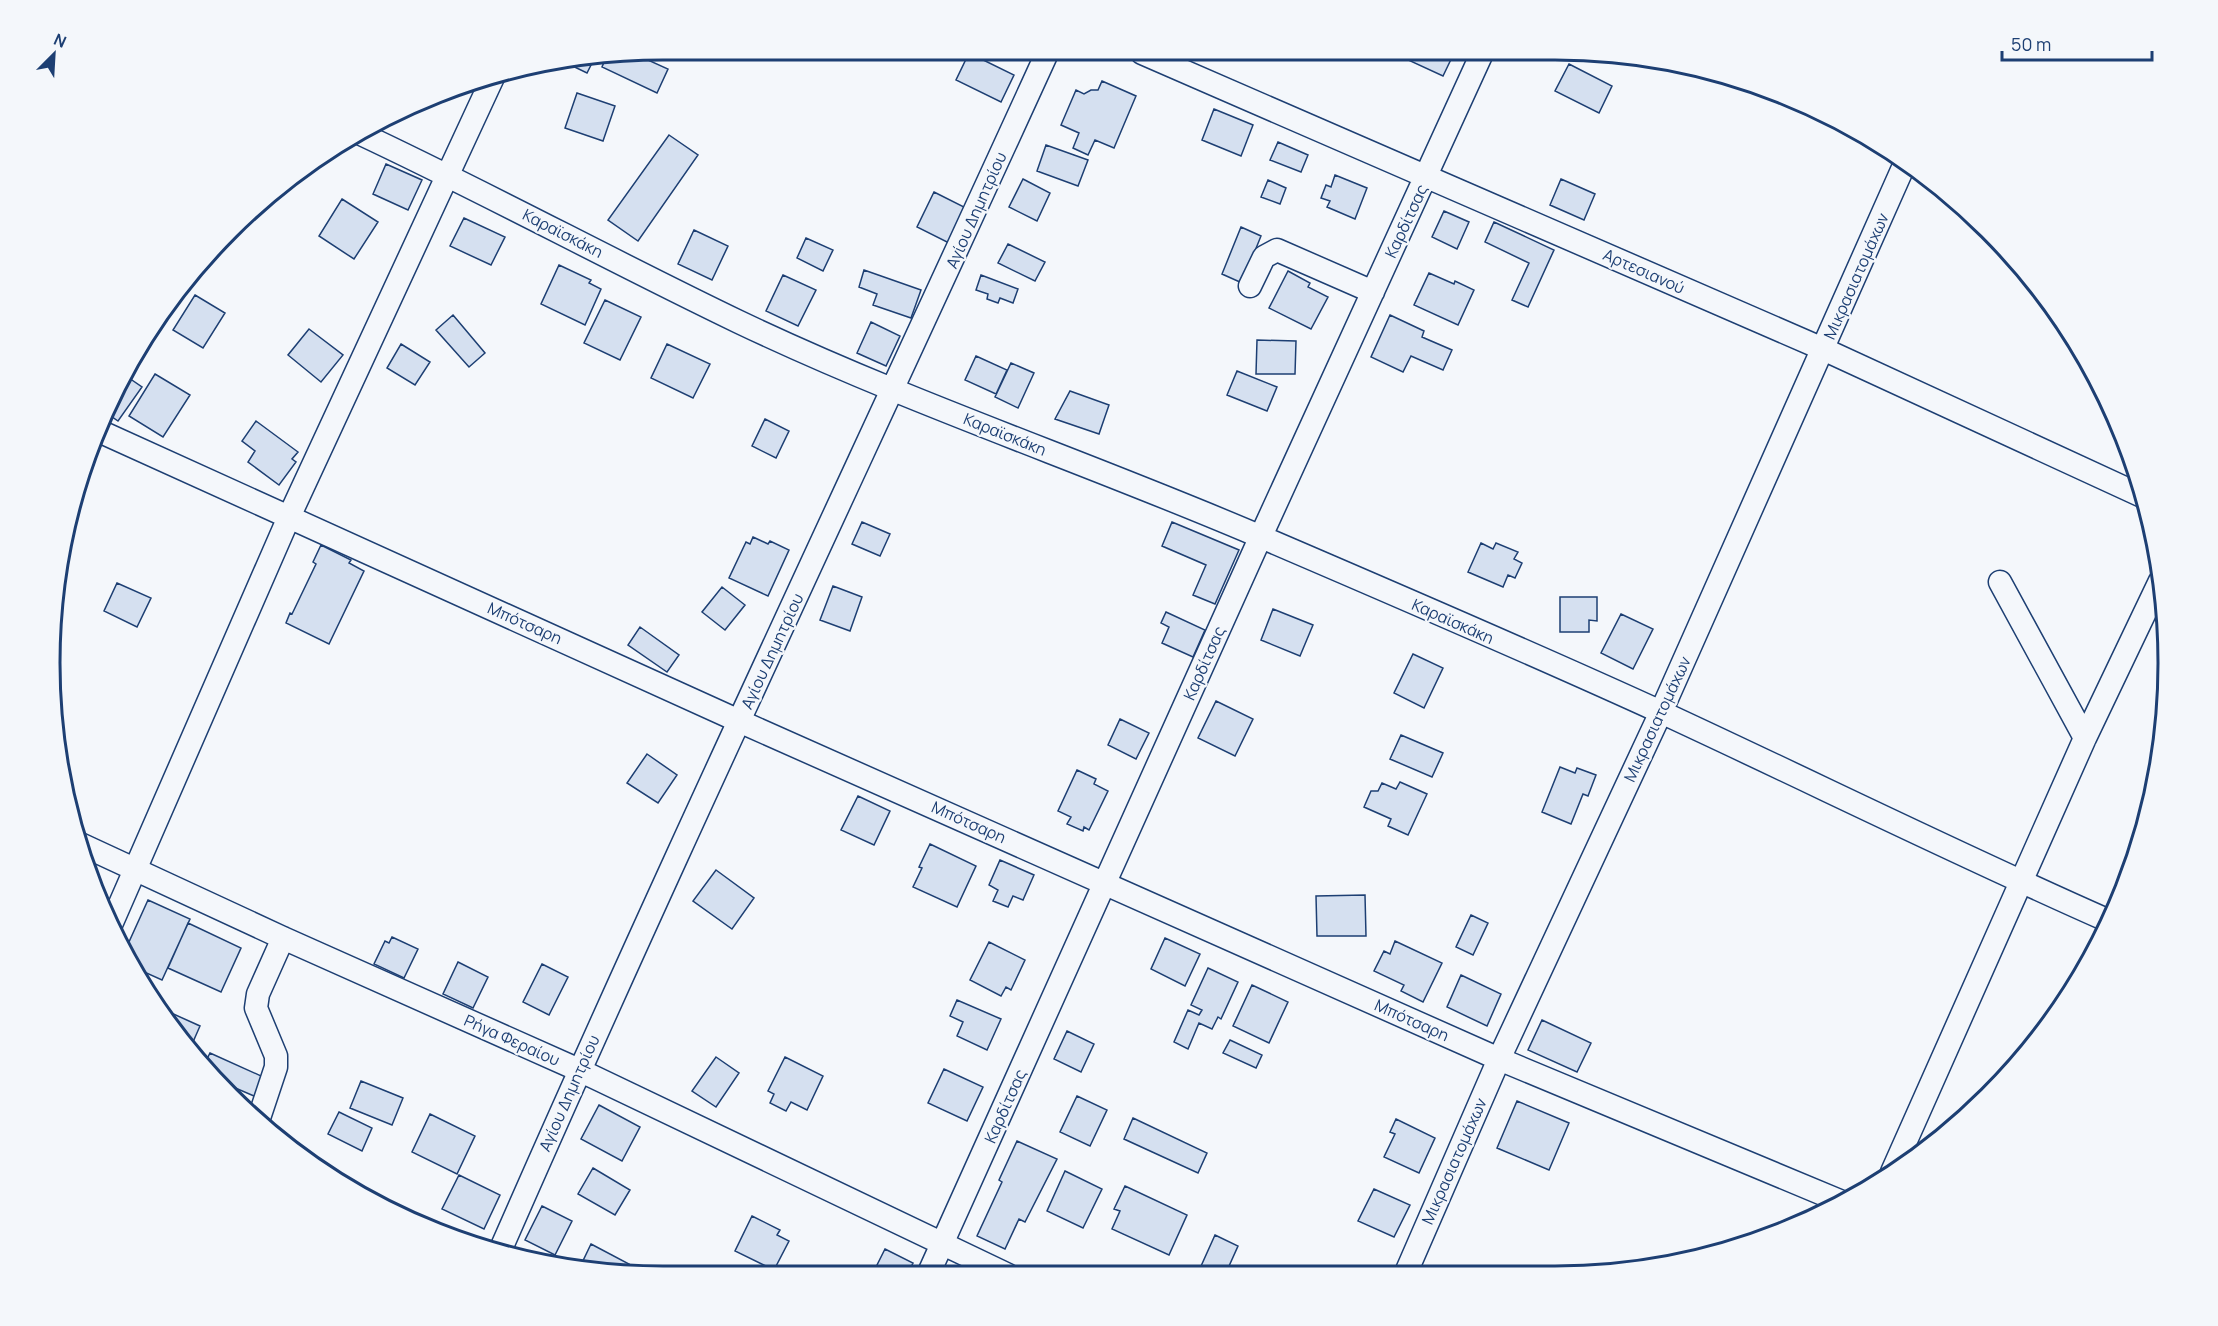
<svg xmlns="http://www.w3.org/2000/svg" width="2218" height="1326" viewBox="0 0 2218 1326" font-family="Manrope,sans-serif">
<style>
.building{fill:#d5e0f0;stroke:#1d3f73;stroke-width:1.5}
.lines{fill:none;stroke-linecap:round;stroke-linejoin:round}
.minor-casing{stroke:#1d3f73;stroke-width:25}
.minor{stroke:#f4f7fb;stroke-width:22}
.labels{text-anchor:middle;stroke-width:4.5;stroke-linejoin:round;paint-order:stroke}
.street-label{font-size:16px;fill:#1d3f73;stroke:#f4f7fb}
.rim{fill:none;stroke:#1d3f73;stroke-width:3}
</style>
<rect width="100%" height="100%" fill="#f4f7fb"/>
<path class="building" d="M1455 51 1443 76 1406 59 1410 52Z
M969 53 1014 75 1001 102 956 80Z
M583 55H596L587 73 560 60Z
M607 55H637L668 69 657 93 602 67Z
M1569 64 1612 86 1599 113 1555 91Z
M1102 81 1136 96 1114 148 1095 140 1088 155 1073 148 1079 133 1061 125 1076 90 1084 94 1091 90H1098Z
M577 93 615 106 603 141 565 128Z
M1214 109 1253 125 1241 156 1202 140Z
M669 135 698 155 638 241 608 220Z
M1278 142 1308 155 1301 172 1270 160Z
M1046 145 1088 160 1078 186 1037 171Z
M386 164 422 180 408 210 373 194Z
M1335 175 1367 188 1355 219 1327 207 1330 201 1321 198 1326 185 1331 187Z
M1023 179 1050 193 1037 221 1009 207Z
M1561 179 1595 194 1584 220 1550 205Z
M1268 180 1286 188 1280 204 1261 197Z
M934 192 966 208 949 243 917 227Z
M342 199 378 222 354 259 319 236Z
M1444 211 1469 222 1457 249 1432 237Z
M464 218 505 237 491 265 450 246Z
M1494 222 1554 250 1528 307 1512 300 1529 263 1485 242Z
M1241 227 1261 236 1242 283 1222 274Z
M694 230 728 246 712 280 678 264Z
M806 238 833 250 823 271 797 258Z
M1008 244 1045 262 1035 281 998 263Z
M559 265 591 280 589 283 601 289 585 325 541 304Z
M864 270 921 290 911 318 873 305 877 294 859 287Z
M1288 271 1310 283 1308 287 1328 297 1311 329 1269 308Z
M1429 273 1454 284 1455 281 1474 290 1458 325 1414 305Z
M783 275 816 290 798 326 766 311Z
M981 275 1018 289 1013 303 1000 298 998 303 987 299 988 294 976 290Z
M195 295 225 313 203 348 173 330Z
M605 300 641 317 620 360 584 343Z
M453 315 485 353 469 367 436 330Z
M1390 315 1424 331 1422 337 1452 350 1443 370 1411 356 1403 372 1371 357Z
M871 322 900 336 886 366 857 353Z
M309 329 343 355 321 382 288 355Z
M1257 340 1296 341 1295 374H1256Z
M401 344 430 362 415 385 387 368Z
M667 344 710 364 693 398 651 378Z
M976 356 1007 370 996 394 965 380Z
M1011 363 1034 373 1018 408 995 397Z
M1237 371 1277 387 1267 411 1227 395Z
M155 374 190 395 163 437 129 416Z
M126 376 142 387 118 421 108 414Z
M1070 391 1109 405 1099 434 1055 419Z
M765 419 789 431 776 458 752 446Z
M256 421 298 452 292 459 296 462 279 485 248 462 255 451 242 441Z
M862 522 890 534 880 556 852 544Z
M1172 522 1239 550 1215 604 1193 595 1206 565 1162 546Z
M753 537 768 544 770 541 789 550 768 596 729 578 746 542 750 544Z
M1481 543 1493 549 1496 543 1518 552 1514 559 1522 563 1515 578 1508 575 1503 587 1468 572Z
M321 545 351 560 349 563 364 571 329 644 286 623 290 613 292 614 316 564 313 562Z
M117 583 151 598 137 627 104 611Z
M833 586 862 597 850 631 820 620Z
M722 587 745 605 725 630 702 612Z
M1560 597H1597V621L1589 620V632H1560Z
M1273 609 1313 625 1300 656 1261 640Z
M1166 612 1205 630 1193 657 1162 643 1169 627 1161 623Z
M1621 614 1653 629 1633 669 1601 653Z
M640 627 679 655 667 672 628 645Z
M1413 654 1443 668 1424 708 1394 693Z
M1216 701 1253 719 1235 756 1198 738Z
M1120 719 1149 733 1136 759 1108 745Z
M1401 735 1443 753 1432 777 1390 759Z
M647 754 677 775 658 803 627 783Z
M1560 767 1575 773 1577 768 1596 775 1588 796 1583 794 1571 824 1542 812Z
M1077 770 1096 779 1094 784 1108 791 1089 830 1084 827 1083 831 1067 824 1071 817 1058 811Z
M1400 782 1427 794 1408 835 1388 826 1391 819 1364 807 1371 791H1378L1382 783 1396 789Z
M858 796 890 811 874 845 841 830Z
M930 844 976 866 957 907 913 887 922 868 919 867Z
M1000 860 1034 875 1023 900 1013 896 1008 907 993 901 998 890 989 885Z
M716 870 754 898 732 929 693 901Z
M1365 895 1366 936H1317L1316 896Z
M148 900 190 919 162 980 133 967 124 953Z
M1471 915 1488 923 1473 955 1456 947Z
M188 923 241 948 221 992 168 968Z
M392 937 418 949 404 978 374 964 385 941 389 943Z
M1165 938 1200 954 1185 986 1151 969Z
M1395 941 1442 963 1423 1002 1401 991 1404 985 1374 971 1384 951 1390 954Z
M989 942 1025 960 1011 990 1006 987 1001 996 970 980Z
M458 962 488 977 473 1008 443 994Z
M542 964 568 977 549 1015 523 1002Z
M1208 968 1238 982 1221 1019 1218 1017 1212 1029 1199 1023 1188 1049 1174 1042 1188 1010 1199 1015 1202 1010 1191 1005Z
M1461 975 1501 994 1487 1026 1447 1007Z
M1252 985 1288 1002 1269 1043 1233 1026Z
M957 1000 1001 1019 987 1050 957 1036 963 1022 950 1016Z
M158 1007 200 1026 189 1051 176 1036Z
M1542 1020 1591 1043 1577 1072 1528 1050Z
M1067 1031 1094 1044 1081 1072 1054 1059Z
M1230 1040 1262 1055 1256 1068 1223 1053Z
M210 1053 270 1080 261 1099 212 1078 203 1067Z
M716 1057 739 1073 716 1107 692 1091Z
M785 1057 823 1076 807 1110 791 1102 786 1111 770 1103 774 1094 768 1091Z
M944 1069 983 1087 967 1121 928 1103Z
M361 1081 403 1098 392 1125 350 1108Z
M1077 1096 1107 1110 1090 1146 1060 1132Z
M1517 1101 1569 1123 1549 1170 1497 1148Z
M599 1105 640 1127 622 1161 581 1139Z
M339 1112 372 1128 362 1151 328 1134Z
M430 1114 475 1136 457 1174 412 1152Z
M1133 1118 1207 1153 1198 1173 1124 1139Z
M1396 1119 1435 1138 1419 1173 1384 1157 1395 1134 1390 1132Z
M1017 1141 1057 1159 1025 1222 1019 1219 1005 1249 977 1236 1002 1182 999 1180Z
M593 1168 630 1190 615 1215 578 1194Z
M1065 1171 1102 1189 1083 1228 1047 1211Z
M459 1175 500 1195 484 1229 442 1209Z
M1125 1186 1187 1215 1169 1255 1112 1229 1120 1211 1114 1209Z
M1374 1189 1410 1205 1394 1237 1358 1221Z
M542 1206 572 1221 555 1255 525 1240Z
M752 1216 780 1230 777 1235 789 1241 774 1270 735 1251Z
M1215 1235 1238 1246 1225 1275H1197Z
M591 1244 629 1264 623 1275 580 1267Z
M885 1249 913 1263 907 1275H872Z"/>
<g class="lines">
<defs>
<path id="minor" d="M1142 53 1823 349 2142 496
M359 133C487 193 612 261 739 322 911 404 1092 464 1266 539 1399 596 1532 653 1663 713 1812 782 1959 855 2109 921
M1250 286 1264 257 1277 250 1373 292
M99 431 739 721 1499 1059 1842 1202
M2000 582 2085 738
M78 843 283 938 579 1070 1008 1275
M110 927 289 517 494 75
M258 1121 276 1067V1056L256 1008 258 994 283 938
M1892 1172 2085 738 2160 581
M500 1251C676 849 865 452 1047 53
M928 1275 1261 536 1483 51
M1405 1275 1499 1059 1661 712 1906 161"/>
</defs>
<use href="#minor" class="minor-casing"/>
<use href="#minor" class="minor"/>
</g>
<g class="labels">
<g class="street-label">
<text transform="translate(976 210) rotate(-66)" y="6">Αγίου Δημητρίου</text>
<text transform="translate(1406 221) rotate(-65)" y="6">Καρδίτσας</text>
<text transform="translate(563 233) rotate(27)" y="6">Καραϊσκάκη</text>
<text transform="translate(1644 271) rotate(24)" y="6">Αρτεσιανού</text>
<text transform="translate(1856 276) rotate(-66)" y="6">Μικρασιατομάχων</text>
<text transform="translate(1005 434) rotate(22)" y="6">Καραϊσκάκη</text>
<text transform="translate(1453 621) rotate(24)" y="6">Καραϊσκάκη</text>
<text transform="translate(525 623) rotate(24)" y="6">Μπότσαρη</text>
<text transform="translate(772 651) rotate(-65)" y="6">Αγίου Δημητρίου</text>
<text transform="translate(1204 663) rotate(-66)" y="6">Καρδίτσας</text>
<text transform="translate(1657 719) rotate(-65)" y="6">Μικρασιατομάχων</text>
<text transform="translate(969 822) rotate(24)" y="6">Μπότσαρη</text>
<text transform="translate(1412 1020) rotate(24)" y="6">Μπότσαρη</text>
<text transform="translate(512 1040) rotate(24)" y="6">Ρήγα Φεραίου</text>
<text transform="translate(569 1093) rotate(-66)" y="6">Αγίου Δημητρίου</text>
<text transform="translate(1005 1106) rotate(-66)" y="6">Καρδίτσας</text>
<text transform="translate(1454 1161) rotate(-66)" y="6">Μικρασιατομάχων</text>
</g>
</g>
<path d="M0 0H2218V1326H0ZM663 60H1555A603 603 0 0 1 2158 663V663A603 603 0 0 1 1555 1266H663A603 603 0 0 1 60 663V663A603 603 0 0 1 663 60Z" fill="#f4f7fb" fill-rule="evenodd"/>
<path class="rim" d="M663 60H1555A603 603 0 0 1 2158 663V663A603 603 0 0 1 1555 1266H663A603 603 0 0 1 60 663V663A603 603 0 0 1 663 60Z"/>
<g transform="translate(54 54) rotate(24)" stroke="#f4f7fb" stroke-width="4.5" paint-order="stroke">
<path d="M0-4.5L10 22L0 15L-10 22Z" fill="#1d3f73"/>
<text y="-9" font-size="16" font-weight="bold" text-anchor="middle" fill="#1d3f73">N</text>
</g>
<path d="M2002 51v9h150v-9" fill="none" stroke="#1d3f73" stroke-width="3"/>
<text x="2011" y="51" font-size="18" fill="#1d3f73" stroke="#f4f7fb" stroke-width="4.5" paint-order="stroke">50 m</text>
</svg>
